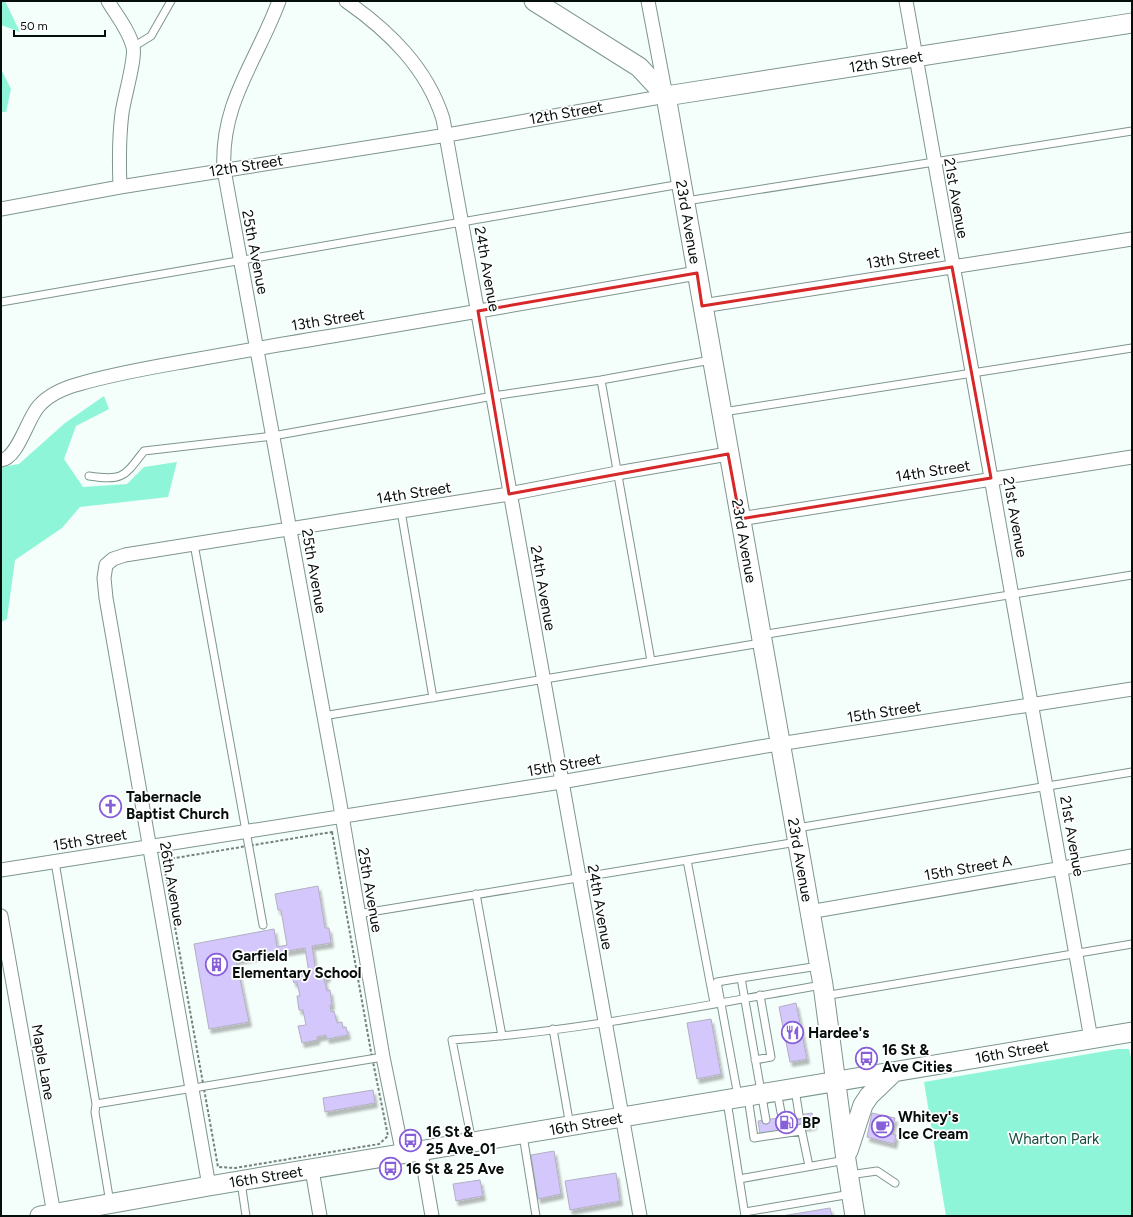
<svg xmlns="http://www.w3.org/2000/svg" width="1133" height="1217" viewBox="0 0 1133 1217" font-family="Figtree,sans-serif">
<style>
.green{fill:#8ff5d8}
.building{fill:#d3c7fb;stroke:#b3afc3;filter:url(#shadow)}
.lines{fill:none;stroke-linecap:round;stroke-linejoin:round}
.lane-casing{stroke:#7e958e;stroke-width:9}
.street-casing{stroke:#7e958e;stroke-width:15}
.secondary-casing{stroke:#7e958e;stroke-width:21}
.path{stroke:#77807d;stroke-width:2;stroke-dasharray:3 2;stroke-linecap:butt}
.lane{stroke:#fff;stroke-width:7}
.street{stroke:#fff;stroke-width:13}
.secondary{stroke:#fff;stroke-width:19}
.marked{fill:none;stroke:#d62828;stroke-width:3;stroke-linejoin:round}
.labels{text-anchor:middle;stroke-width:3.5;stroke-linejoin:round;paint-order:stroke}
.street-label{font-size:15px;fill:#060e0b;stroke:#fff}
.poi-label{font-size:15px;font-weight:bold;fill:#060e0b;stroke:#fff;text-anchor:start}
.park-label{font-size:15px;fill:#184e40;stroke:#fff}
</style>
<defs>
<filter id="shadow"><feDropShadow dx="2.5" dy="4.5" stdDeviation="1" flood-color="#0004"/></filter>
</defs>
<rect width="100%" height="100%" fill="#f4fefa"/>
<path class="green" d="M1 1H5L20 32 1 25Z
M1 69 11 89 6 112H1Z
M104 396 109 409 76 426 64 459 83 487 127 484 144 467 177 462 168 497 80 507 62 528 15 560 7 619 1 622V467L19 464 65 423Z
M1118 1049H1129L1132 1062V1216H946L924 1082Z"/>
<path class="building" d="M318 886 325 928H329L331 943 312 946 316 972 326 970 328 977 324 978 327 991 330 990 332 1005H330L331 1012 334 1011 337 1023 342 1022 343 1028 346 1027 348 1035 327 1039 326 1035 317 1037V1040L302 1043 298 1026 306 1025 303 1010H299L297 996H300L297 982 294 983 292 976 309 973 305 948 236 960 249 1022 209 1029 194 944 274 929 277 947 287 945 281 910H278L275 894Z
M796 1003 807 1059 790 1062 779 1007Z
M711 1019 721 1074 697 1079 687 1023Z
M373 1090 375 1103 325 1112 323 1098Z
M812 1113 814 1125 760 1134 758 1121Z
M872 1113 895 1118 891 1134 896 1135 894 1144 867 1137Z
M554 1151 561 1194 538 1199 531 1155Z
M616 1173 620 1201 570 1210 565 1181Z
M480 1180 483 1196 456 1201 453 1184Z
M830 1208 832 1216H782Z"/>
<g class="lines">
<defs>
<path id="lane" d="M133 47 151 36 171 1
M686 201 1132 131
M1 302 681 184
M601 380 651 661
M723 412 1132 348
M89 476C123 481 124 477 144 451L273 436 493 396 601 380 711 360
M401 511 433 698
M194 544 263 925
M761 635 1132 575
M323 716 761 643
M797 828 1132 772
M687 860 714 1003
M55 862 96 1104 95 1112 110 1203
M476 894 502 1036
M358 914 797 842
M824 996 1132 944
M553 1029 570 1126
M755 1060 771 1057 760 995
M795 1089 799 1115
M777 1092 782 1117
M738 1096 717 982 741 978
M748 1097 754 1138 801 1131
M727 1101 745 1216
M96 1104 383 1057
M766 1120 741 978 819 966
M801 1128 809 1166
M523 1135 536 1216
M472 1142 452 1040C576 1032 699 1006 822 985
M849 1175 877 1171 895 1183
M739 1179 846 1160
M241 1182 246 1216
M745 1212 851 1194"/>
<path id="street" d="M108 1C116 15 129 30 133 47 136 58 124 98 122 113 119 137 119 162 120 187
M279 1C257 61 220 103 224 170L339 798 383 1057 403 1155
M346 1C389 31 427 68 443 119L640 1216
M906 1 1091 1039
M1 209 120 187 447 135 666 96 648 1
M702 306 1132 239
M1 460C17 459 27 420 38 407 48 395 64 388 79 384 113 374 148 368 182 362 232 353 282 344 332 336 454 316 575 294 697 273
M740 519 1132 457
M1 870 561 782 760 747 1132 689
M809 912 1132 856
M1 916 54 1214
M421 1152 432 1216
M312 1170 320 1216
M209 1186 106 598 104 578 106 565 113 559 125 555 509 494 617 473 728 454"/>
<path id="secondary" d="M534 1 639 67 666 96
M666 96 823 985 846 1160 855 1216
M666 96 1132 23
M848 1151 863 1105 869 1096 894 1072
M40 1216 209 1186 1132 1032"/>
</defs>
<use href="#lane" class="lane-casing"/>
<use href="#street" class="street-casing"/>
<use href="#secondary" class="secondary-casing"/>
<path class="path" d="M332 832 371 1052 388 1136 379 1144 235 1168 218 1167 163 860Z"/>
<use href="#lane" class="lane"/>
<use href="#street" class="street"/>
<use href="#secondary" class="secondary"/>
</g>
<path class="marked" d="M952 267 991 478 740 519 728 454 509 494 478 311 697 273 702 306Z"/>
<defs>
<symbol id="church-ring" viewBox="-11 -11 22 22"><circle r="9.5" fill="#fff" stroke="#875fd9" stroke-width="1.5"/><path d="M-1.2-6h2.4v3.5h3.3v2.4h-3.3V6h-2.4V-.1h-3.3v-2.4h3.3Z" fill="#875fd9"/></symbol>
<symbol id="building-ring" viewBox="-11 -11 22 22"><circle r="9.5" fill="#fff" stroke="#875fd9" stroke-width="1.5"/><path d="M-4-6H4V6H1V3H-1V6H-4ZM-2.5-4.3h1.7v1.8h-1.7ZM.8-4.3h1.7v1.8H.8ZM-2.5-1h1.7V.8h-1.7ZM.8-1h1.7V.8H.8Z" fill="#875fd9"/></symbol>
<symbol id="restaurant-ring" viewBox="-11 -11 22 22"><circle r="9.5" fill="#fff" stroke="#875fd9" stroke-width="1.5"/><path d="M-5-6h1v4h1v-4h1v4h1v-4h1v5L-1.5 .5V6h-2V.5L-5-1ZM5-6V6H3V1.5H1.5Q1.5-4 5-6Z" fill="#875fd9"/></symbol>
<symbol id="bus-ring" viewBox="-11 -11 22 22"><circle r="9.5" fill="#fff" stroke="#875fd9" stroke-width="1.5"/><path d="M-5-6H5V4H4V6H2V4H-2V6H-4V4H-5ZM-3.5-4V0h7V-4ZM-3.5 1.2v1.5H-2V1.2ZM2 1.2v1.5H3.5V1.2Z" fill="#875fd9"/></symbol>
<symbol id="fuel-ring" viewBox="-11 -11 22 22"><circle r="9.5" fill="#fff" stroke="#875fd9" stroke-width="1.5"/><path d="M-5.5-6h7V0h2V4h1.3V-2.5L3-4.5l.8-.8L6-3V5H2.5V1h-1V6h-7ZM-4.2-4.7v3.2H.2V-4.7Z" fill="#875fd9"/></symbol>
<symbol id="cafe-ring" viewBox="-11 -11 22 22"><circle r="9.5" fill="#fff" stroke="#875fd9" stroke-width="1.5"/><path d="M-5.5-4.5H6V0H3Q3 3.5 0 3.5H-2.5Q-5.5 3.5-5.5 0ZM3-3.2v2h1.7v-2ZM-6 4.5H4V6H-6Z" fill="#875fd9"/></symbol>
</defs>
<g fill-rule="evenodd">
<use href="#church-ring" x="98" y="794" width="25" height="25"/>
<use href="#building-ring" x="204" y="952" width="25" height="25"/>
<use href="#restaurant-ring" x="780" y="1020" width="25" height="25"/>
<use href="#bus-ring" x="854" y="1046" width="25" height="25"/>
<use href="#fuel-ring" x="774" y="1110" width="25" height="25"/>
<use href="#cafe-ring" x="870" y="1114" width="25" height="25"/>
<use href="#bus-ring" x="398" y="1128" width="25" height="25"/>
<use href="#bus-ring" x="378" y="1156" width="25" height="25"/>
</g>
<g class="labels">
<g class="street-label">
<text transform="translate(886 62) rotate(-9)" y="5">12th Street</text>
<text transform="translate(566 113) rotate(-10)" y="5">12th Street</text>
<text transform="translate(246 166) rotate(-9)" y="5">12th Street</text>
<text transform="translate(956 198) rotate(80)" y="5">21st Avenue</text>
<text transform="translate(688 222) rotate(80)" y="5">23rd Avenue</text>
<text transform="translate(255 252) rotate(79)" y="5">25th Avenue</text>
<text transform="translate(903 258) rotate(-9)" y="5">13th Street</text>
<text transform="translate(487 269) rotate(80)" y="5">24th Avenue</text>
<text transform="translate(328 320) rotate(-9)" y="5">13th Street</text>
<text transform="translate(933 471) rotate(-9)" y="5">14th Street</text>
<text transform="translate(414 493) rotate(-9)" y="5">14th Street</text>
<text transform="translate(1015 517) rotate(80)" y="5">21st Avenue</text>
<text transform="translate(744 541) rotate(80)" y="5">23rd Avenue</text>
<text transform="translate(314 571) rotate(80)" y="5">25th Avenue</text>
<text transform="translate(543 588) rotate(80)" y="5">24th Avenue</text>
<text transform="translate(884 712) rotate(-9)" y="5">15th Street</text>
<text transform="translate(564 765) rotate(-10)" y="5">15th Street</text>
<text transform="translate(1072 836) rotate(80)" y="5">21st Avenue</text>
<text transform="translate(90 840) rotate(-9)" y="5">15th Street</text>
<text transform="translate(800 860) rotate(80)" y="5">23rd Avenue</text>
<text transform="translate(968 868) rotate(-10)" y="5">15th Street A</text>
<text transform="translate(172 884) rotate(80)" y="5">26th Avenue</text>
<text transform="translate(370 890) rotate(80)" y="5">25th Avenue</text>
<text transform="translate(600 907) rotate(80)" y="5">24th Avenue</text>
<text transform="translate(1012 1052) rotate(-10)" y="5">16th Street</text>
<text transform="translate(43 1062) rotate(80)" y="5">Maple Lane</text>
<text transform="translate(586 1124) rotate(-10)" y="5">16th Street</text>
<text transform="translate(266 1177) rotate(-9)" y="5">16th Street</text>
</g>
<g class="poi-label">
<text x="126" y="802">Tabernacle<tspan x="126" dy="17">Baptist Church</tspan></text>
<text x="232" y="961">Garfield<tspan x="232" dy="17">Elementary School</tspan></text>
<text x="808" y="1038">Hardee's</text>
<text x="882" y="1055">16 St &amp;<tspan x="882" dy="17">Ave Cities</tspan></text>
<text x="898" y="1122">Whitey's<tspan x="898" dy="17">Ice Cream</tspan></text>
<text x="802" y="1128">BP</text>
<text x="426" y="1137">16 St &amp;<tspan x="426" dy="17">25 Ave_01</tspan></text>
<text x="406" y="1174">16 St &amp; 25 Ave</text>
</g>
<g class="park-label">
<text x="1054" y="1144">Wharton Park</text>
</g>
</g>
<rect width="1133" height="1217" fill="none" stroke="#060e0b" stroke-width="4"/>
<path d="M14 30v6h91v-6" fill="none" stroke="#060e0b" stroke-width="2"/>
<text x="20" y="30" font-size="12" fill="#060e0b" stroke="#ffffff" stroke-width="3" paint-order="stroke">50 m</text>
</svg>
